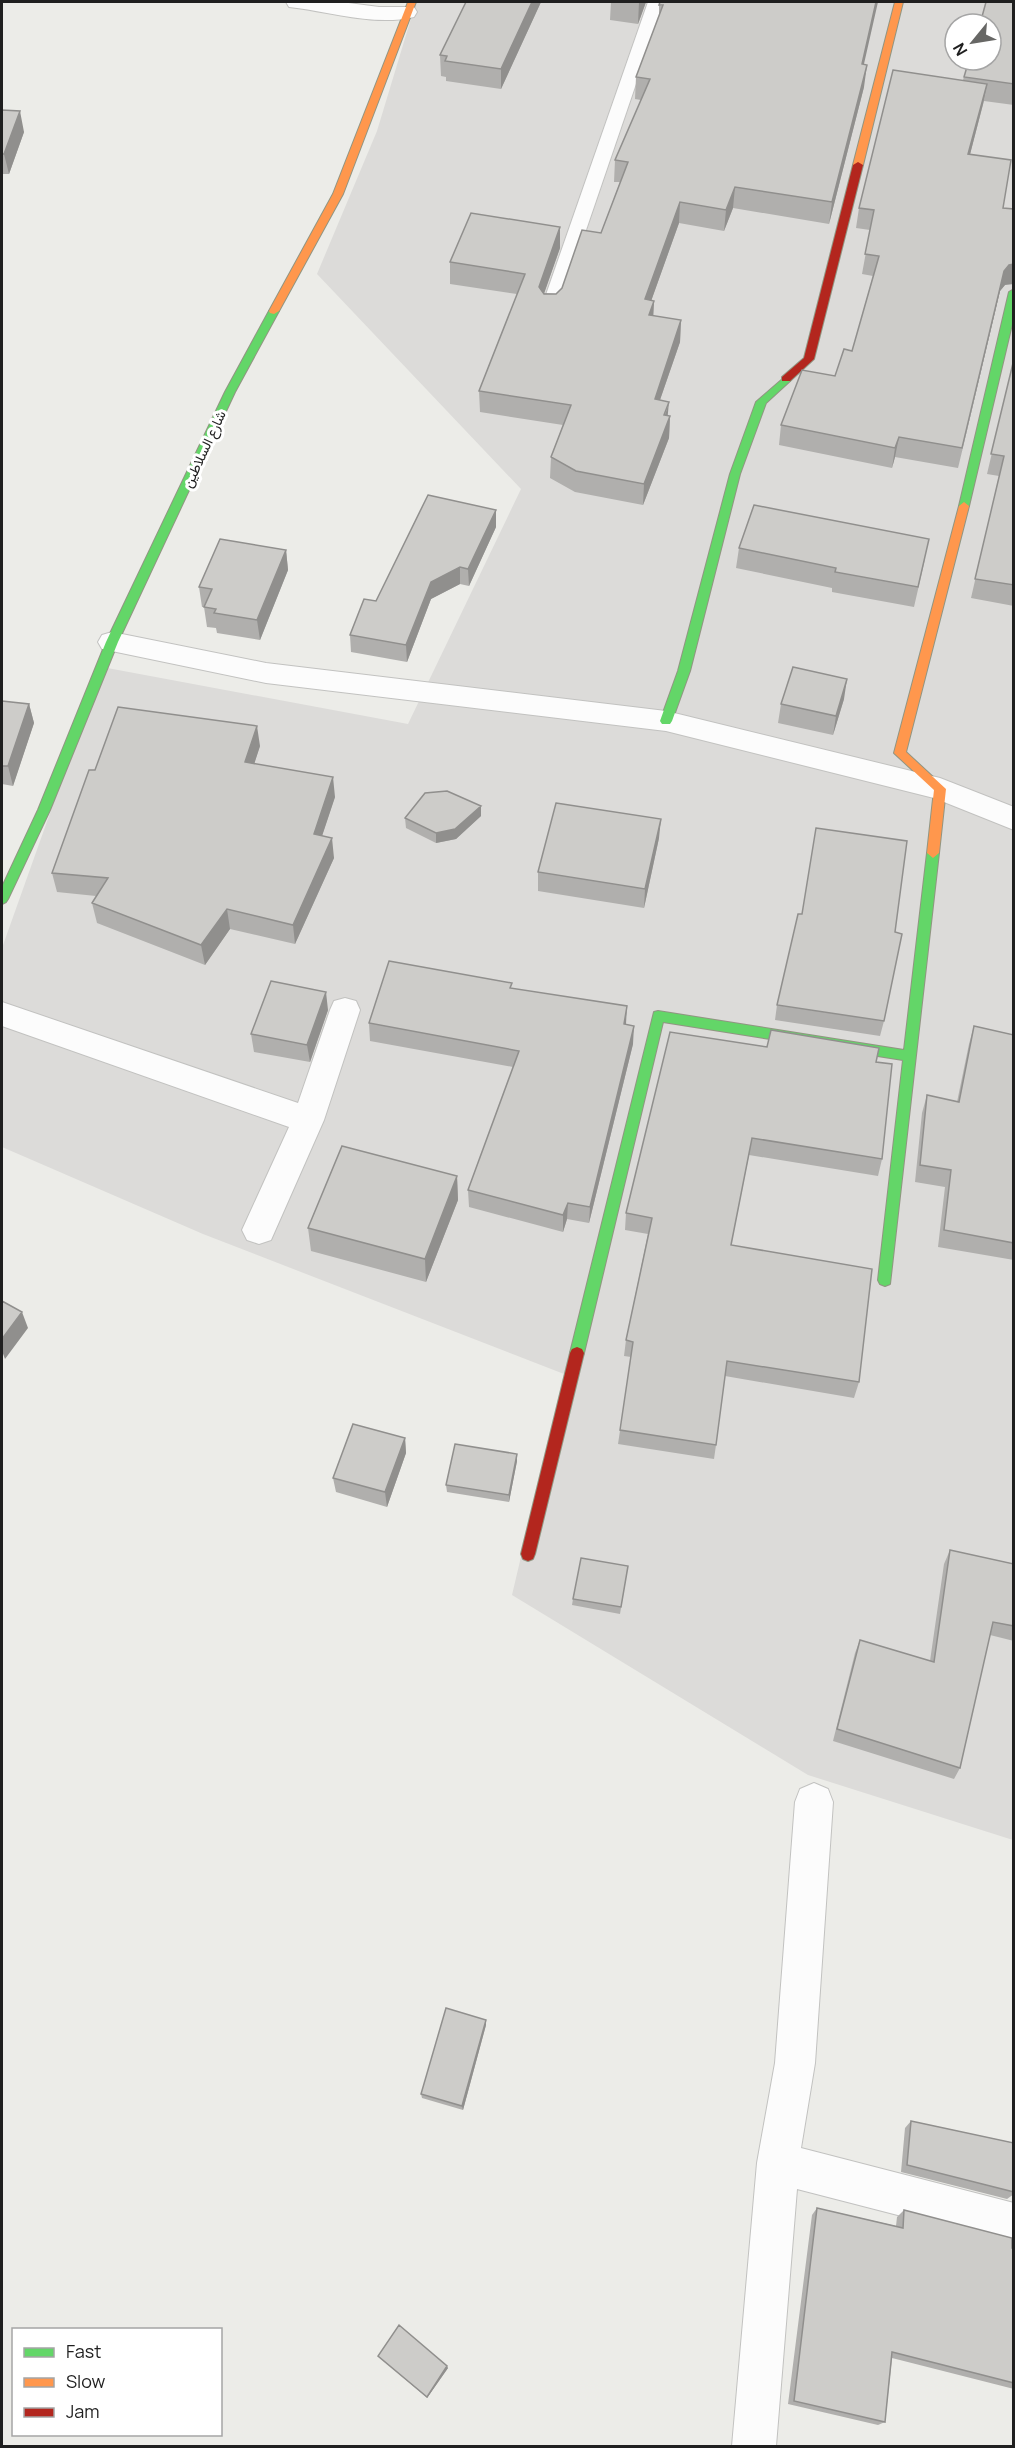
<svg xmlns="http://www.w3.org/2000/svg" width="1015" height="2448" viewBox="0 0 1015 2448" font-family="Manrope,Vazirmatn,sans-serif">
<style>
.residential{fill:#dcdbd9;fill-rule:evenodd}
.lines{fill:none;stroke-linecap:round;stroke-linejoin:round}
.lane-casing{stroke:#c2c2c0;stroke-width:2}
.street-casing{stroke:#c2c2c0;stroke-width:2}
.fast-casing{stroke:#919582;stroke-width:2}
.slow-casing{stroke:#919582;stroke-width:2}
.jam-casing{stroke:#919582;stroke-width:2}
.lane{fill:#fcfcfc;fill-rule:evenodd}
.street{fill:#fcfcfc;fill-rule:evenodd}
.fast{fill:#63d668;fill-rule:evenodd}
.slow{fill:#ff974d;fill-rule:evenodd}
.jam{fill:#b3261e;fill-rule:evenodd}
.wall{fill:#b0afad}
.shaded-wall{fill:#908f8d}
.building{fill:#cdccc9;stroke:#908f8d;stroke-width:1.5}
.labels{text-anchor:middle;stroke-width:6;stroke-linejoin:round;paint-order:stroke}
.far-street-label{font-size:14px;fill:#1f1f1f;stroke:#fff}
</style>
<rect width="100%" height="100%" fill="#ecece8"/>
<path class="residential" d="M416 2H1013V1840L808 1775 512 1595 564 1374 203 1234 2 1147V948L102 667 408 724 521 489 317 274 377 131ZM955 24H991V60H955Z"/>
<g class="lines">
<defs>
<path id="lane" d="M648 2H664L559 309 556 313H544L541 309Z"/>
<path id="street" d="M286 2H341L379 7H414L417 12 414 17C377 26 334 13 297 8L289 7Z
M112 632 266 663 666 711 940 778 1014 807V830L934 798 666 731 266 683 102 649 98 642 102 635Z
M345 998 356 1001 360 1010 324 1120 271 1240 259 1244 247 1240 242 1230 289 1127 2 1026V1002L298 1103 330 1010 334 1001Z
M814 1783 828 1789 833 1802 815 2063 801 2148 1014 2203V2245L797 2189 776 2446H732L757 2163 775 2063 795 1802 800 1789Z"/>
<path id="fast" d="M1014 289V316L969 506 964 510 959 506 1009 292Z
M274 308 279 311 235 392 118 642 50 810 8 899 6 902 2 904V887L38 810 106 642 225 392 269 311Z
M786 376 791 379 790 381 766 403 740 474 690 671 672 721 670 724H662L660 721 678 671 730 474 756 402Z
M933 848 939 853 890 1284 885 1286 880 1284 878 1280 903 1060 663 1022 584 1353 582 1357 577 1359 572 1357 570 1353 654 1012 658 1011 904 1050 927 853Z"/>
<path id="slow" d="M408 2H416L343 194 279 311 274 314 270 313 269 311 333 194Z
M895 2H903L863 165 858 168 853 165Z
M964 502 969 506 906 752 946 789 939 853 933 858 927 853 934 790 894 753 959 506Z"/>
<path id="jam" d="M858 162 863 165 814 359 790 381H782V377L804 358 853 165Z
M577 1347 582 1349 584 1353 535 1554 533 1559 528 1561 523 1559 521 1554 570 1353 572 1349Z"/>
</defs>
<use href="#lane" class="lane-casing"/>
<use href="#street" class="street-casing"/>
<use href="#fast" class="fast-casing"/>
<use href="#slow" class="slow-casing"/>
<use href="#jam" class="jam-casing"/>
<use href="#lane" class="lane"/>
<use href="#street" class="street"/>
<use href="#fast" class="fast"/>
<use href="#slow" class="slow"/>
<use href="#jam" class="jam"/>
</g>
<path class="wall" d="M541 2 501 89 446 81V77L441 76 440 55Z
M611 2H646L638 24 610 20Z
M1014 2V105L984 101 970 154 1003 208 1005 285 1000 291 958 468 895 457 892 468 779 445 781 425 835 376 852 351 873 276 862 274 870 230 856 228 859 208 963 80 964 77Z
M659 5 864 65V87L829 224 733 208 724 231 679 223 651 301H654L653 316 681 320 680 342 660 400 667 416H670L669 438 643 505 575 492 550 478 551 457 563 425 480 412 479 391 517 294 450 284V262L560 227V248L544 293 556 294 562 288 601 233 620 182H614L615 160 641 100 635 99 636 77 659 16Z
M2 110 24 132 9 174H2Z
M1014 359V606L971 598 999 476 987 474Z
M496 510V527L469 586 460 584 431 599 407 662 351 652 350 635 376 601Z
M739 548 925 559 914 607 832 592V588L736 568Z
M286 550 288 570 260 640 217 633 216 628 207 627 204 607H202L199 587Z
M844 699 833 735 778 723 781 704Z
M2 701 29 704 34 723 13 786 2 784Z
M260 746 254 764 335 797 322 836 334 858 295 944 230 929 205 965 97 923 92 903 96 896 57 892 52 873 95 770Z
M481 816 456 839 436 843 406 828 405 818Z
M659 838 644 908 538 891V872Z
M512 988 626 1025 633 1044 589 1223 567 1219 563 1232 469 1207 468 1190 513 1067 370 1041 369 1023Z
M777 1005 884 1021 880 1036 775 1020Z
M328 1010 310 1062 254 1052 251 1034Z
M974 1026 1014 1035V1260L938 1247 945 1187 915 1182 922 1113 927 1095 957 1102 969 1044Z
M767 1047 876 1062 882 1159 878 1176 749 1155 731 1245 859 1382 854 1398 725 1376 716 1445 714 1459 618 1444 631 1357 624 1356 626 1340 648 1234 625 1230 626 1213Z
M457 1176 458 1200 426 1282 311 1251 308 1228Z
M405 1438 406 1453 387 1507 336 1492 333 1478Z
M517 1461 509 1502 447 1492 446 1485Z
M950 1550 1014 1564V1641L990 1635 960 1768 954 1779 833 1741 855 1653 860 1640 930 1661 944 1564Z
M628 1566 620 1614 572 1605 573 1599Z
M486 2025 463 2110 422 2098 421 2094Z
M911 2121 1014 2143V2194L1007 2199 901 2172 905 2128Z
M817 2208 896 2226 897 2217 904 2210 1014 2248V2389L892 2358 885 2422 878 2425 788 2404 812 2215Z
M378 2356 448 2368 427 2398Z"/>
<path class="shaded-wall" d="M532 2H541L501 89V69Z
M639 2H646L638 24Z
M876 2H878L859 86 862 64Z
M867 65 864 87 829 224 832 202Z
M987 84 983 104 965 174 968 154Z
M20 111 24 132 9 174 4 154Z
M735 187 733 208 724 231 726 210Z
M680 202 679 223 644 321 645 299Z
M560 227V248L539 308V287Z
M1014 264V284L1005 285 1000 291 958 468 1004 271 1009 265Z
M654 301 653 322 649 315Z
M681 320 680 342 653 420 655 399Z
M669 402 667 423 670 416 669 438 643 505 644 484Z
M899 437 895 457 892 468 895 448Z
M496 510V527L469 586 468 569Z
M286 550 288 570 260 640 257 620Z
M460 567V584L431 599 407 662 406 645 431 582Z
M847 679 844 699 833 735 836 716Z
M29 704 34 723 13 786 8 766Z
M257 726 260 746 248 783 245 762Z
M333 777 335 797 316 854 314 834Z
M481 806V816L456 839 436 843V833Z
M661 819 659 838 644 908 645 889Z
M332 838 334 858 295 944 293 925Z
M227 909 230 929 205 965 201 945Z
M326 992 328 1010 310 1062 307 1045Z
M627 1006 626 1024 622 1042 624 1024Z
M634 1026 633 1044 589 1223 590 1207Z
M457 1176 458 1200 426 1282 425 1259Z
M568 1203 567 1219 563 1232V1215Z
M22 1312 28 1328 5 1359 2 1351V1339Z
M405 1438 406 1453 387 1507 385 1492Z
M517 1454V1461L509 1502V1495Z
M486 2020V2025L463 2110 462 2106Z
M447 2366 448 2368 427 2398V2397Z"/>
<path class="building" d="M466 2H532L501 69 445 61 447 56 440 55Z
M660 2H876L862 64 867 65 832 202 735 187 726 210 680 202 645 299 654 301 649 315 681 320 655 399 669 402 664 415 670 416 644 484 576 471 551 457 571 405 479 391 525 274 450 262 471 213 560 227 539 287 544 294H556L562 288 582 230 601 233 628 162 615 160 650 79 636 77 663 5H659Z
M986 2H1014V84L964 77 969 60H991V24H980Z
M893 70 987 84 968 154 1011 160 1003 208 1014 209V264L1009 265 1004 271 962 448 899 437 895 448 781 425 802 370 835 376 844 349 852 351 879 256 865 254 874 210 859 208Z
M2 110 20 111 4 154H2Z
M1014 359V585L975 579 1004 456 991 454Z
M428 495 496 510 468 569 460 567 431 582 406 645 350 635 364 599 376 601Z
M754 505 929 539 918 587 835 572 836 568 739 548Z
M220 539 286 550 257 620 214 613 216 609 204 607 212 589 199 587Z
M793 667 847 679 836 716 781 704Z
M2 701 29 704 8 766H2Z
M118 707 257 726 245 762 333 777 314 834 332 838 293 925 227 909 201 945 92 903 108 878 52 873 89 770H95Z
M447 791 481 806 455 829 436 833 405 818 425 793Z
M556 803 661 819 645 889 538 872Z
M816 828 907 841 895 932 902 934 884 1021 777 1005 798 914H802Z
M389 961 512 983 510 988 627 1006 624 1024 634 1026 590 1207 568 1203 563 1215 468 1190 519 1051 369 1023Z
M271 981 326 992 307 1045 251 1034Z
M974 1026 1014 1035V1243L944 1230 951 1170 920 1165 927 1095 959 1102Z
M771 1030 879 1048 876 1062 892 1064 882 1159 752 1138 731 1245 872 1269 859 1382 727 1361 716 1445 620 1430 633 1342 626 1340 652 1218 626 1213 670 1032 767 1047Z
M342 1146 457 1176 425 1259 308 1228Z
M2 1301 22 1312 2 1339Z
M353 1424 405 1438 385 1492 333 1478Z
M455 1444 517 1454 509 1495 446 1485Z
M950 1550 1014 1564V1626L993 1622 960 1768 837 1729 860 1640 934 1662Z
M581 1558 628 1566 621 1607 573 1599Z
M446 2008 486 2020 462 2106 421 2094Z
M911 2121 1014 2143V2192L907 2165Z
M817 2208 903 2228 904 2210 1012 2238V2248H1014V2383L892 2352 885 2422 794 2401Z
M399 2325 447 2366 427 2397 378 2356Z"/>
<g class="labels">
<g class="far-street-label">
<text transform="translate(204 449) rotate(-65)" y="5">شارع السلاطين</text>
</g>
</g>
<rect width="1015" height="2448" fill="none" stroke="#1f1f1f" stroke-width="6"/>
<rect x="12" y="2328" width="210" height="108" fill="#ffffff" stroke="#a5a5a5" stroke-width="1.5"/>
<rect x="24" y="2348" width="30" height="9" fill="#63d668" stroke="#a5a5a5" stroke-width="1.5"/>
<text x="66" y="2358" font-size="18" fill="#1f1f1f">Fast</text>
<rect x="24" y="2378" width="30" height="9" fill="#ff974d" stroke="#a5a5a5" stroke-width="1.5"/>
<text x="66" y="2388" font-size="18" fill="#1f1f1f">Slow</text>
<rect x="24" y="2408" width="30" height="9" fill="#b3261e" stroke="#a5a5a5" stroke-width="1.5"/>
<text x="66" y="2418" font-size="18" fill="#1f1f1f">Jam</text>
<g transform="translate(973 42) rotate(240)"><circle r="28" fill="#ffffff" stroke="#a5a5a5" stroke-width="1.5"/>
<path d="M0-4.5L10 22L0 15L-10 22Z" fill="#676765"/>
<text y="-9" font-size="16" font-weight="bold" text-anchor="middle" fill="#1f1f1f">N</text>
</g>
</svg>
